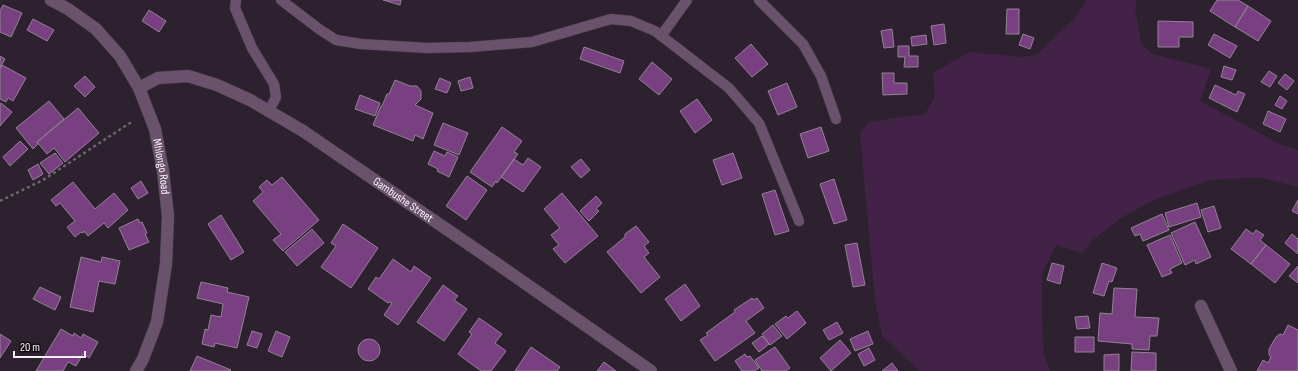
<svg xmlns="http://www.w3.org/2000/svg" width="1298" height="371" viewBox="0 0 1298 371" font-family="'Sofia Sans Condensed',sans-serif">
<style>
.green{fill:#422347}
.building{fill:#784080;stroke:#928394}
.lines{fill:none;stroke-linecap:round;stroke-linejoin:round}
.lane-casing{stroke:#493e4b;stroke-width:11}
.street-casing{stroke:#493e4b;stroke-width:13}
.path{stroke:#6e6470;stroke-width:2.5;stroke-dasharray:3 3;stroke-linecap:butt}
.lane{stroke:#6a526d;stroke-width:10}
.street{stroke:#6a526d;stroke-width:12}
.labels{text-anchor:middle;stroke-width:3;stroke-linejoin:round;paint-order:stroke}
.street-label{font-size:12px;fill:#f8f0f9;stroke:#120d13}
</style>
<rect width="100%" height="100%" fill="#2d212f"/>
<path class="green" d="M1087 0H1137L1135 11 1142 45 1153 54 1211 69 1200 101 1280 144 1298 150V187L1258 177 1209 180 1152 201 1121 218 1093 240 1082 253 1056 245 1042 274V321L1044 355 1050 371H920L882 336 875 301 860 133 869 122 925 114 935 97 933 73 969 52 1021 57 1036 55 1075 18Z"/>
<path class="building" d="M383 0H401L400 5Z
M1217 0H1238L1248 6 1235 27 1210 11Z
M3 5 22 13 11 37 0 32V11Z
M1248 6 1271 21 1258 41 1235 27Z
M1007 9H1019V34H1006Z
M149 10 166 21 159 32 142 21Z
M33 19 54 30 47 41 27 30Z
M1158 21 1193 22V37H1179V47H1158Z
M944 24 946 43 934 45 931 26Z
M892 29 894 47 884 48 881 31Z
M1023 34 1034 38 1030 49 1019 45Z
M1214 34 1237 46 1230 58 1208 45Z
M926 35 927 44 912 46 911 37Z
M751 44 768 64 752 77 735 58Z
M898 46H909V56H918V67H904L905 57H898Z
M584 47 624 61 620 73 580 59Z
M0 56 5 59 0 68Z
M652 62 672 79 659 95 639 79Z
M2 65 26 78 13 101 8 98 6 102 0 99V68Z
M1224 66 1236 70 1232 80 1221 77Z
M1269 71 1277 76 1270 87 1261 82Z
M882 73H894V83H907V94L883 95Z
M1285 74 1294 81 1287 90 1278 83Z
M85 76 95 87 85 97 74 86Z
M470 77 473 88 461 91 458 81Z
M440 78 451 83 447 93 435 89Z
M395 80 410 86H417L421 91V99L415 105 433 113 423 139 415 135 413 141 373 125 381 106H382L387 94H389Z
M787 83 797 107 778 115 768 91Z
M1215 85 1236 95 1238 91 1245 94 1237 112 1209 98Z
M360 95 380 103 375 116 355 109Z
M1280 96 1287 101 1282 109 1275 105Z
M697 99 712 120 695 133 680 111Z
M49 101 64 119 37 142 38 144 33 149 16 128Z
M1 103 12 112 0 126V105Z
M78 108 99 133 65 162 54 148 47 154 37 142Z
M1268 111 1286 119 1280 132 1263 124Z
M443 123 468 133 459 155 434 145Z
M502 127 522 141 514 152 518 154 497 183 496 181 492 187 470 172Z
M821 127 829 151 808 158 800 134Z
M20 141 28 149 10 166 3 157Z
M434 151 445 156 447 152 458 157 449 177 437 171 438 169 428 164Z
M55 153 63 163 49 174 40 163Z
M733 153 742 178 722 185 713 160Z
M528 158 541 167 523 192 501 177 514 159 523 165Z
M581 159 590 170 581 178 571 167Z
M38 164 43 174 33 180 28 170Z
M467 176 487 190 466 220 446 206Z
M282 177 319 220 283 251 273 240 281 234 253 201 263 192 259 187 267 180 272 185Z
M834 179 847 220 834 224 820 184Z
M141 181 148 193 138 199 131 188Z
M73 182 95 209 114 193 128 210 108 228 104 223 88 236 84 231 83 233 81 232 75 237 67 227 75 221 60 203 56 206 51 200Z
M775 190 789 231 775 235 762 194Z
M562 193 598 236 565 263 553 249 559 245 551 235 560 228 544 209Z
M596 196 602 203 596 209 599 211 589 221 580 211Z
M1298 200V214L1292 211Z
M1197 203 1201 217 1169 227 1165 213Z
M1214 206 1221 228 1208 232 1201 210Z
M1162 214 1169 230 1143 241 1140 234 1135 236 1131 228Z
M221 215 244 252 231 260 208 224Z
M138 219 140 223 142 222 147 233 145 234 149 242 129 250 119 228Z
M1195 222 1211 257 1196 264 1195 260 1185 265 1171 233Z
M343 224 378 248 351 288 321 267 336 246 331 243Z
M636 226 649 242 644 246 649 253 644 257 660 277 641 293 607 252 625 237V234Z
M312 229 324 243 297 266 285 252Z
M1246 229 1253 234 1256 230 1264 235 1260 240 1266 245 1251 264 1231 249Z
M1292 234 1298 239V254L1285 243Z
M1170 235 1182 263 1170 269 1172 273 1162 277 1147 245Z
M857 243 865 285 853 287 845 245Z
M1266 245 1290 264 1275 283 1251 264Z
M81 257 101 262 102 257 120 261 115 284 99 281 93 312 70 307Z
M393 259 411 272 414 266 431 278 398 325 384 315 392 303 390 302 388 303 368 289 376 277 379 279Z
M1052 263 1064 266 1060 284 1047 280Z
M1102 263 1117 268 1112 282 1109 281 1104 296 1093 293Z
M1298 266V283L1289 276Z
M201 282 228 288 227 292 249 297 237 348 215 343 214 347 202 344 205 329 208 330 211 315 221 317 223 304 197 298Z
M685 284 700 306 681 321 665 299Z
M443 285 458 296 454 300 467 309 444 341 417 322Z
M40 287 61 297 55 310 33 299Z
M1114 288 1137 289 1135 317 1159 318 1157 336H1150L1149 350 1132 349V344L1098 341 1100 313 1112 314Z
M752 298 753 300 757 298 764 308 746 321 755 333 715 361 700 340 708 335 706 333 735 312 734 310Z
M797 311 806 323 787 339 775 324 786 316 788 318Z
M1088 316 1090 328 1077 329 1075 317Z
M479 318 502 334 495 343 506 351 491 371H481L458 354 472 334 469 332Z
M837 322 843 333 829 340 823 330Z
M773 325 782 336 770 345 762 334Z
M1288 325 1298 330V371H1257L1263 360 1268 363 1271 357 1269 355V349L1276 337 1280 334 1283 335Z
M61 329 73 336 74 333 81 338 83 334 98 342 89 358 83 354 76 366 68 362 63 371H36Z
M252 331 262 334 257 348 247 345Z
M276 331 290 337 282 357 268 351Z
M868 331 873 344 855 351 850 339Z
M0 334 11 341 0 358Z
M762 336 769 344 759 352 752 343Z
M1075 337H1094V352H1075Z
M358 350a11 11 0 1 1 22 0a11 11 0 1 1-22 0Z
M840 340 851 353 831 371 820 358Z
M531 347 560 367 557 371H515Z
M775 347 790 368 786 371H762L755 360Z
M869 348 875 360 864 366 858 354Z
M1132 352 1156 353V371H1131Z
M745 354 747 357 750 356 759 368 755 371H742L735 361Z
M1119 354V371H1104V355Z
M197 356 231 370 230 371H190Z
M604 362 616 371H597Z
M892 363 898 371H882Z"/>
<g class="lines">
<defs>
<path id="lane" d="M236 0 235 8 252 48 274 84 276 97 269 111
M281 0 319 29 336 40 361 44 427 48 470 47 532 42 611 19 631 21 655 31 729 88 759 123 799 221
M759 0 803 44 821 76 836 119
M661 36 687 0"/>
<g id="street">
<path id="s1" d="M51 0 68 9 96 29 120 56 139 88 155 129 163 171 168 216 166 264 157 322 143 359 136 371"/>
<path id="s2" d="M139 88 158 78 188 76 217 85 250 100 303 131 496 263 651 371"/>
<path d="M1201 306 1231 371"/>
</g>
</defs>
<use href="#lane" class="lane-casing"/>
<use href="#street" class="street-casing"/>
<path class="path" d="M0 201 43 180 133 121"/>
<use href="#lane" class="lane"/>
<use href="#street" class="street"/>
</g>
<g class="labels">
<g class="street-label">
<text dy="4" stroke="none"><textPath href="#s1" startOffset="209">Mhlongo Road</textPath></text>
<text dy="4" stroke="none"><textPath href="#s2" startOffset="301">Gambushe Street</textPath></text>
</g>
</g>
<path d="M14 351v6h71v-6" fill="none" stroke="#f8f0f9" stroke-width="2"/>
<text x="20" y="351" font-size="12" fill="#f8f0f9" stroke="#120d13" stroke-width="3" paint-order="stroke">20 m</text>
</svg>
